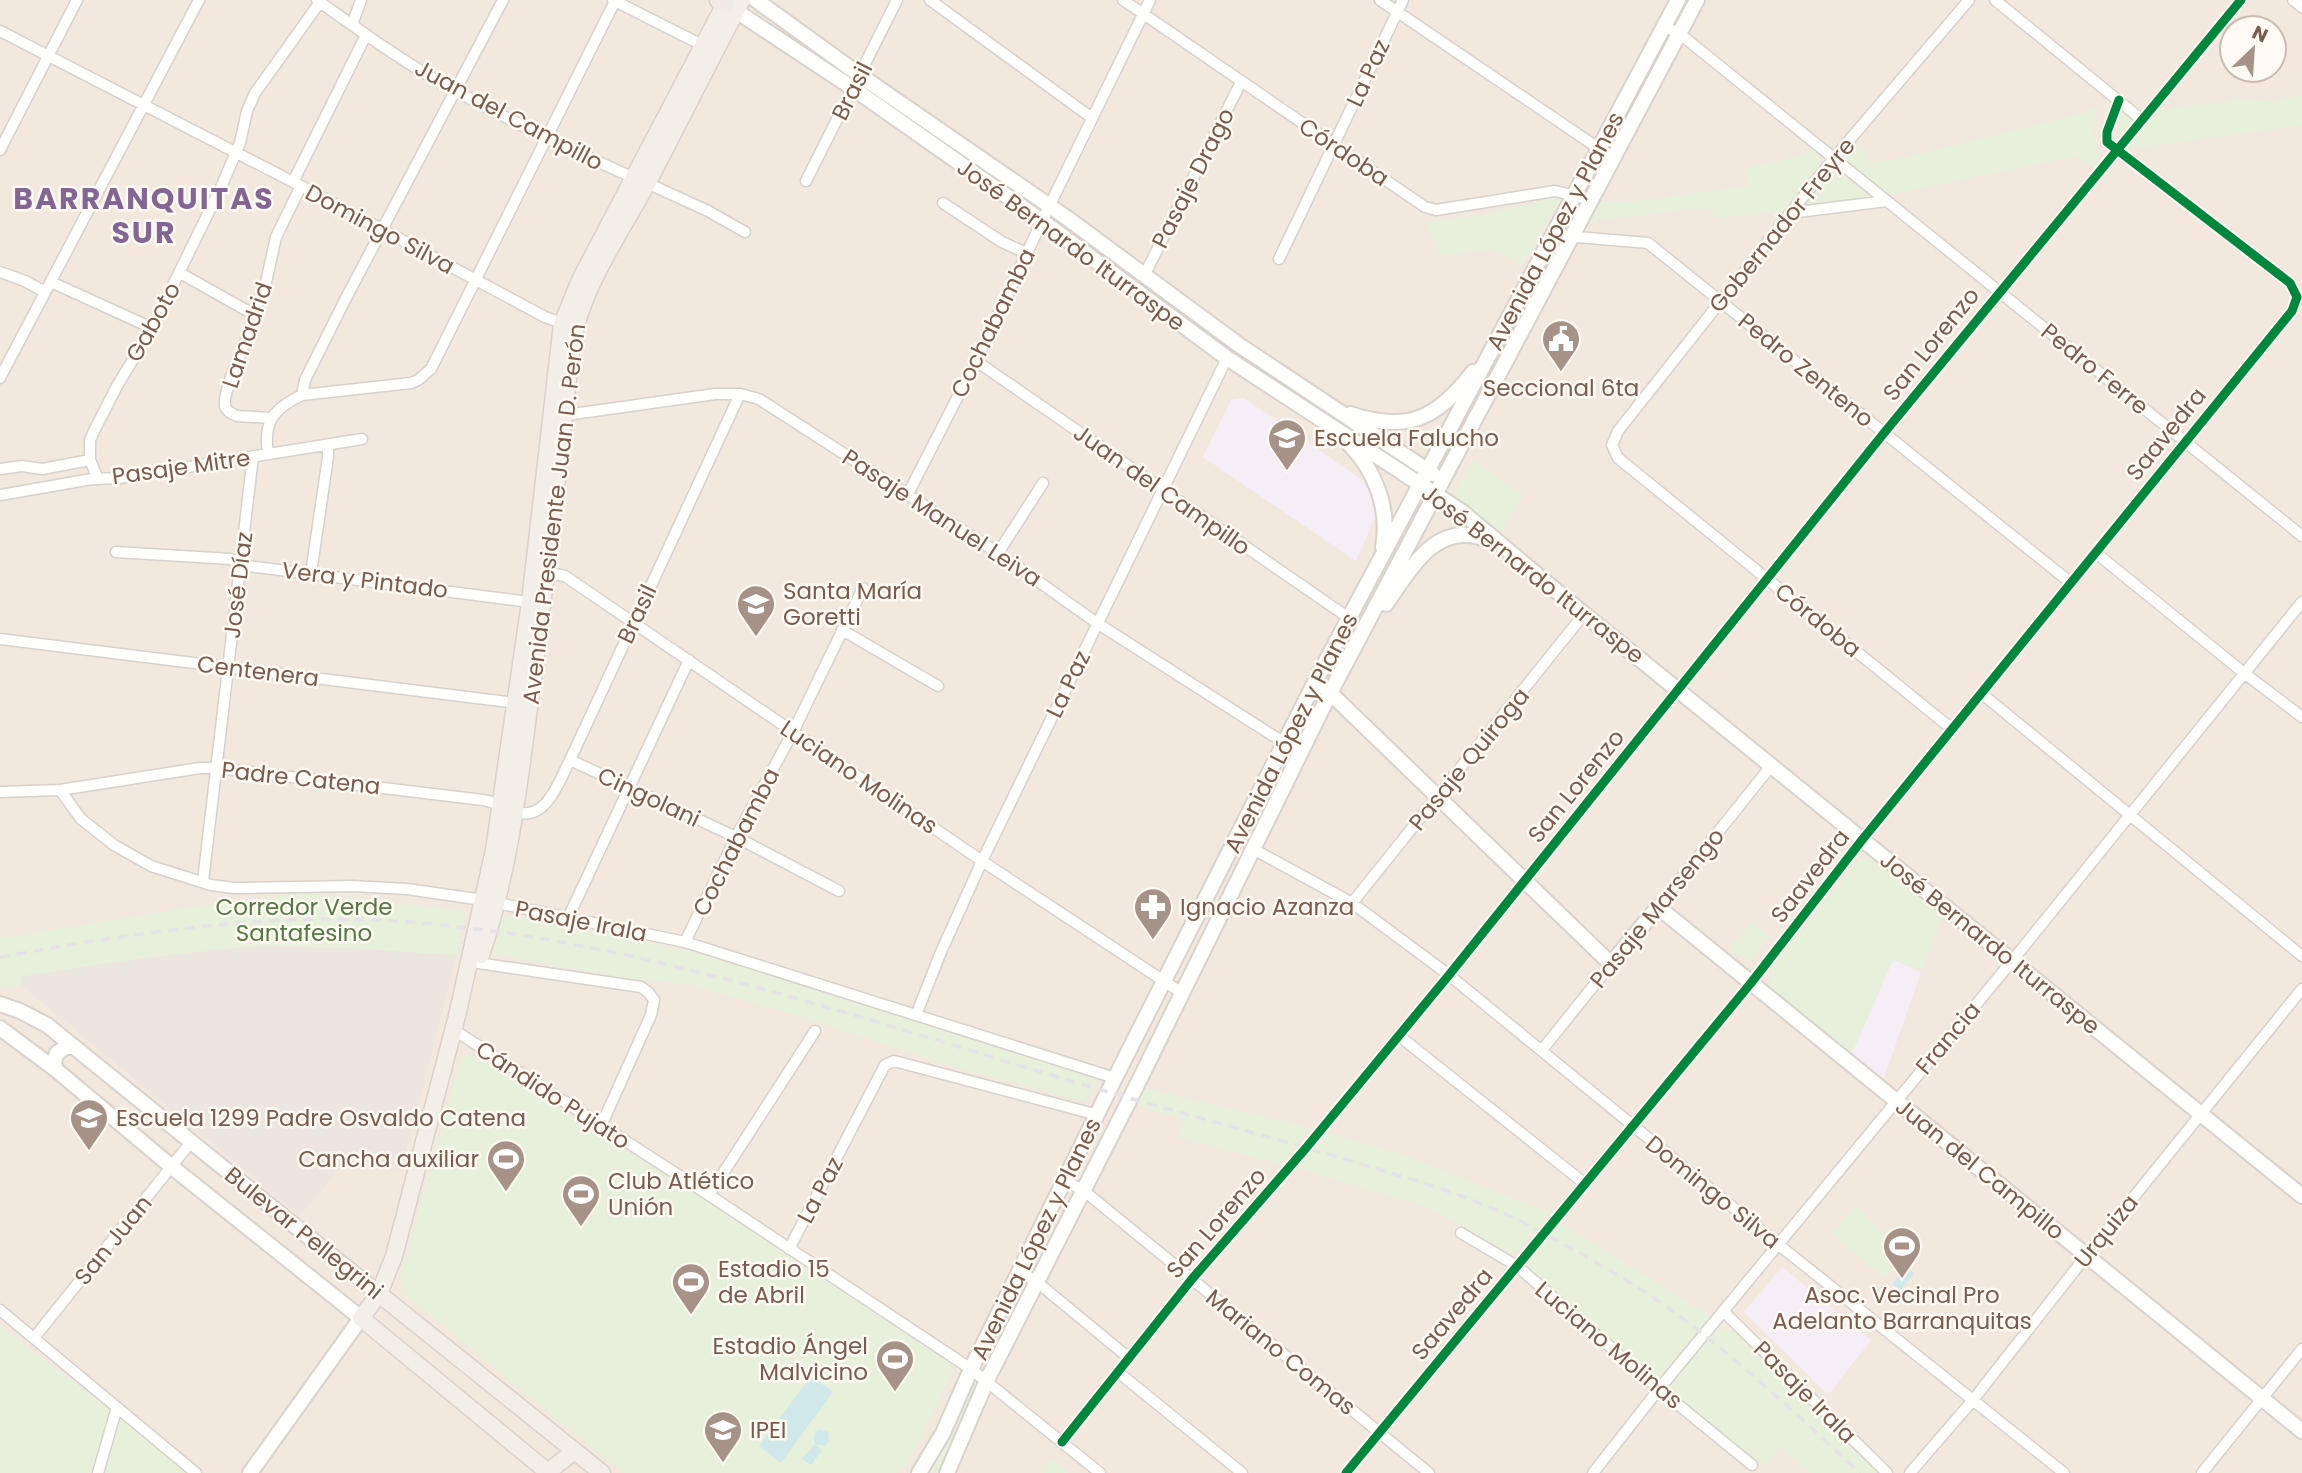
<svg xmlns="http://www.w3.org/2000/svg" width="2302" height="1473" viewBox="0 0 2302 1473" font-family="Poppins,sans-serif">
<style>
.residential{fill:#f2e8de;fill-rule:evenodd}
.industrial{fill:#ede5e0}
.education{fill:#f6eef6}
.green{fill:#e7f0db}
.water{fill:#d0e8ea}
.lines{fill:none;stroke-linecap:round;stroke-linejoin:round}
.street-casing{stroke:#d7d1cb;stroke-width:13}
.secondary-casing{stroke:#d9d2cb;stroke-width:18}
.primary-casing{stroke:#dad1cc;stroke-width:19}
.highway-casing{stroke:#dad1cc;stroke-width:21}
.street{stroke:#fefefd;stroke-width:10}
.secondary{stroke:#fefefd;stroke-width:14}
.primary{stroke:#f3eee8;stroke-width:16}
.highway{stroke:#f2eae7;stroke-width:18}
.rail{stroke:#e6e3e7;stroke-width:3.5;stroke-dasharray:10 7;stroke-linecap:butt}
.cycleway-casing{stroke:#fffaf3;stroke-width:13}
.cycleway{stroke:#00873e;stroke-width:9}
.labels{text-anchor:middle;stroke-width:5;stroke-linejoin:round;paint-order:stroke}
.street-label{font-size:23px;fill:#7a5c4d;stroke:#fffaf3}
.poi-label{font-size:23px;fill:#7a5c4d;stroke:#fffaf3;text-anchor:start}
.park-label{font-size:23px;fill:#537a41;stroke:#fffaf3}
.district-label{font-size:30px;font-weight:bold;letter-spacing:2px;fill:#846695;stroke:#fffaf3}
</style>
<rect width="100%" height="100%" fill="#f9f5f0"/>
<path class="residential" d="M0 0H2302V1473H0ZM2232 28H2274V70H2232Z"/>
<path class="industrial" d="M247 947 354 948 457 955 401 1171 348 1158 300 1216 21 985 23 976 129 960Z"/>
<path class="education" d="M1244 398 1362 480 1367 487 1373 501 1375 517 1356 561 1203 457 1231 400Z
M1893 960 1921 972 1883 1081 1851 1055Z
M1782 1267 1871 1340 1828 1395 1744 1312Z"/>
<path class="green" d="M2302 95V125L2125 150 2158 110 2248 98 2267 102Z
M2097 106 2093 133 2100 153 2094 169 2078 156 1887 195 1847 160V155L1856 143 1864 149 1869 163 1906 157 2087 112Z
M2122 107 2136 119 2119 141Z
M1811 148 1819 154 1820 167 1783 211 1717 218 1709 210H1684L1587 222 1598 202H1630L1745 186 1748 184 1745 168 1804 155Z
M1838 172 1873 198 1806 206 1832 173Z
M1562 196 1522 266 1495 250 1439 255 1426 222 1484 215Z
M1474 460 1507 485 1523 493 1502 532 1451 499Z
M1859 859 1875 860 1943 915 1922 970 1893 960 1851 1055 1772 990 1771 969Z
M305 893 466 911 457 955C387 951 317 944 247 947 172 951 97 965 23 976L21 985 0 987V938L173 910Z
M502 916 532 919 694 952 993 1045 1097 1080 1086 1102 957 1068 796 1015 686 984 632 979 491 954Z
M1751 921 1771 936 1750 960 1728 950Z
M471 1053 666 1175 668 1173 828 1282 944 1356 951 1365V1375L908 1464 897 1473H623L409 1298 399 1281 460 1059Z
M1141 1087 1312 1128 1280 1164 1178 1137 1184 1119 1133 1105Z
M1327 1133 1396 1152 1551 1213 1514 1255 1429 1208 1297 1168Z
M1856 1204 1903 1256 1884 1279 1832 1234Z
M1561 1223 1710 1316 1658 1379 1527 1266Z
M0 1326 96 1399 189 1473H0Z
M1717 1329 1732 1330 1878 1473H1809L1782 1447 1764 1466 1668 1389Z
M974 1381 977 1382 937 1472 931 1473Z
M1052 1459 1069 1473H1041Z"/>
<path class="water" d="M1906 1267 1914 1273 1900 1291 1892 1284Z
M811 1376 833 1392 781 1463 759 1446Z
M819 1429 828 1432 829 1441 825 1446 816 1444 822 1450 811 1465 802 1459 815 1444C813 1437 813 1434 819 1429Z"/>
<g class="lines">
<defs>
<path id="street" d="M317 0C362 32 407 65 456 91 514 123 574 151 634 178
M613 0 704 46
M930 0 1092 118
M1123 0 1425 207 1436 210 1555 191 1591 200
M1380 0 1598 148
M1995 0 2141 119
M2293 0 2302 7
M352 25 361 0
M1664 26 1680 34 2302 536
M0 31 301 186 545 317 565 324
M0 150 77 0
M806 181 897 0
M293 182 366 35
M647 183 708 211 745 232
M943 203 1002 242 1026 253
M1790 213 1887 201
M1553 235 1648 243 2071 583
M1279 259 1403 0
M0 272 25 281 45 292
M180 273 253 314
M1145 274 1241 82
M51 282 152 328
M976 361 1349 618
M0 378 199 0
M302 395 305 380 345 300 503 0
M559 416 715 394H740L759 399 998 553 1097 623 1300 753
M271 418 237 416 229 412 225 407V399L229 382 249 332 255 308 265 287 276 237 301 186
M268 454C263 422 273 409 302 395L411 383 418 380 431 369 615 1
M0 469 22 466 42 469 90 460
M98 479 90 460V440L94 431 117 386 152 328 222 185 240 143 247 111 255 93 320 2
M908 494 976 361 1042 221 1150 0
M0 495 92 479 120 478 362 439
M116 552 230 559 248 566 530 602
M998 553 1043 483
M2096 553 2244 673 2302 717
M544 572 565 576 982 861 1182 993
M311 573 328 457V445
M842 630 938 686
M0 639 516 703
M1981 693 2302 956
M1952 729 1618 458 1612 445 1618 431 1834 158 1969 0
M570 760 736 837 839 891
M60 790 81 819 114 845 151 866 211 885 234 888 352 886 407 889 483 900 685 942 1115 1078
M0 792 60 790 200 768H216L483 800C496 802 503 807 514 811 546 824 559 781 570 760L740 394
M1253 849 1352 903 1449 975 1779 1245 2064 1473
M203 881 253 456
M1352 903 1584 614
M1658 907 1771 766
M568 918 689 660
M685 942 736 837 793 732 863 588
M478 963 641 987 649 993 654 1000 651 1015 601 1126
M916 1015 941 952 982 861 1227 358
M454 1030 709 1195 971 1369 1100 1473
M1398 1035 1584 1183
M1542 1050 1611 964
M1065 1181 1083 1190 1429 1473
M709 1195 815 1031
M1461 1233 1517 1266 1659 1389 1752 1465
M789 1249 885 1065 894 1061 1098 1115
M1020 1272 1037 1282 1129 1358
M0 1310 196 1473
M1723 1311 1887 1473
M34 1338 191 1142
M1118 1372 1242 1473
M1062 1442 1192 1279 1306 1148 1449 975 1884 433 2241 0
M98 1473 117 1407
M1346 1473 1751 983 1862 840 2292 311 2297 297 2290 283 2107 142V132L2119 100
M1593 1473 1659 1389 2012 961 2302 602
M1910 1473 1973 1400 2086 1256 2302 989
M2202 1473 2302 1349"/>
<path id="secondary" d="M756 0 861 76 1067 218 1239 345 1433 474
M727 5 854 89 1042 221 1227 358 1461 511 1584 614 2302 1196
M1350 414C1407 433 1437 419 1473 372
M1349 444C1375 470 1390 509 1383 547
M1386 604C1412 567 1438 517 1491 541
M1325 688 1611 964 1658 907 2302 1431
M0 1004 20 1011 47 1025 379 1294
M0 1028 55 1069 172 1167 361 1318 250 1473
M55 1069 54 1062 57 1053 66 1047H74
M919 1473 943 1433 971 1369 1115 1078 1316 680 1678 0
M947 1473 987 1380 1130 1099 1330 693 1697 0"/>
<path id="primary" d="M481 955C509 872 519 786 530 700 546 581 559 461 572 342 584 283 620 234 648 182 680 121 710 60 742 0
M379 1294 602 1473
M548 1472 574 1451
M549 1473 361 1318 379 1294 394 1256 457 1016 494 850 530 602 562 324 580 280 727 0"/>
<path id="highway" d="M719 0 725 3"/>
</defs>
<use href="#street" class="street-casing"/>
<use href="#secondary" class="secondary-casing"/>
<use href="#primary" class="primary-casing"/>
<use href="#highway" class="highway-casing"/>
<use href="#street" class="street"/>
<use href="#secondary" class="secondary"/>
<use href="#primary" class="primary"/>
<use href="#highway" class="highway"/>
<path class="rail" d="M0 957C131 934 263 912 397 921 644 938 880 1026 1115 1094 1202 1119 1289 1142 1375 1168 1429 1185 1484 1201 1534 1228 1580 1253 1628 1279 1671 1310 1738 1359 1799 1416 1860 1473"/>
<defs>
<path id="cycleway" d="M1062 1442 1192 1279 1306 1148 1449 975 1884 433 2241 0
M1346 1473 1751 983 1862 840 2292 311 2297 297 2290 283 2107 142V132L2119 100"/>
</defs>
<use href="#cycleway" class="cycleway-casing"/>
<use href="#cycleway" class="cycleway"/>
</g>
<defs>
<symbol id="civic-pin" viewBox="-11 -11 22 30"><path d="M0 17L-7.5 6A9.5 9.5 0 1 1 7.5 6Z" fill="#a69286" stroke="#fffaf3"/><path d="M-.6-6.5H3V-4.5H.6V-3L4-1V1h2V6H-6V1h2V-1L-.6-3ZM-1.2 2.5V6h2.4V2.5Z" fill="#fff"/></symbol>
<symbol id="school-pin" viewBox="-11 -11 22 30"><path d="M0 17L-7.5 6A9.5 9.5 0 1 1 7.5 6Z" fill="#a69286" stroke="#fffaf3"/><path d="M0-5L7-2L0 1L-7-2ZM-4 1L0 2.5L4 1V4Q0 6-4 4Z" fill="#fff"/></symbol>
<symbol id="pharmacy-pin" viewBox="-11 -11 22 30"><path d="M0 17L-7.5 6A9.5 9.5 0 1 1 7.5 6Z" fill="#a69286" stroke="#fffaf3"/><path d="M-2-6h4v4h4v4h-4v4h-4v-4h-4v-4h4Z" fill="#fff"/></symbol>
<symbol id="stadium-pin" viewBox="-11 -11 22 30"><path d="M0 17L-7.5 6A9.5 9.5 0 1 1 7.5 6Z" fill="#a69286" stroke="#fffaf3"/><path d="M0-5a6.5 5 0 1 0 0 10a6.5 5 0 1 0 0-10ZM-3.5-1.8h7v3.6h-7Z" fill="#fff"/></symbol>
</defs>
<g fill-rule="evenodd">
<use href="#civic-pin" x="1539" y="317" width="44" height="60"/>
<use href="#school-pin" x="1265" y="416" width="44" height="60"/>
<use href="#school-pin" x="734" y="582" width="44" height="60"/>
<use href="#pharmacy-pin" x="1131" y="885" width="44" height="60"/>
<use href="#school-pin" x="67" y="1096" width="44" height="60"/>
<use href="#stadium-pin" x="484" y="1137" width="44" height="60"/>
<use href="#stadium-pin" x="559" y="1172" width="44" height="60"/>
<use href="#stadium-pin" x="1880" y="1224" width="44" height="60"/>
<use href="#stadium-pin" x="669" y="1260" width="44" height="60"/>
<use href="#stadium-pin" x="873" y="1337" width="44" height="60"/>
<use href="#school-pin" x="701" y="1408" width="44" height="60"/>
</g>
<g class="labels">
<g class="street-label">
<text transform="translate(1368 73) rotate(-65)" y="8">La Paz</text>
<text transform="translate(852 91) rotate(-63)" y="8">Brasil</text>
<text transform="translate(509 115) rotate(28)" y="8">Juan del Campillo</text>
<text transform="translate(1344 152) rotate(34)" y="8">Córdoba</text>
<text transform="translate(1193 178) rotate(-63)" y="8">Pasaje Drago</text>
<text transform="translate(1782 225) rotate(-51)" y="8">Gobernador Freyre</text>
<text transform="translate(380 229) rotate(28)" y="8">Domingo Silva</text>
<text transform="translate(1555 231) rotate(-62)" y="8">Avenida López y Planes</text>
<text transform="translate(1071 245) rotate(36)" y="8">José Bernardo Iturraspe</text>
<text transform="translate(153 322) rotate(-61)" y="8">Gaboto</text>
<text transform="translate(993 323) rotate(-64)" y="8">Cochabamba</text>
<text transform="translate(247 335) rotate(-71)" y="8">Lamadrid</text>
<text transform="translate(1931 344) rotate(-51)" y="8">San Lorenzo</text>
<text transform="translate(2095 369) rotate(39)" y="8">Pedro Ferre</text>
<text transform="translate(1806 370) rotate(39)" y="8">Pedro Zenteno</text>
<text transform="translate(2166 434) rotate(-51)" y="8">Saavedra</text>
<text transform="translate(181 467) rotate(-8)" y="8">Pasaje Mitre</text>
<text transform="translate(1162 490) rotate(35)" y="8">Juan del Campillo</text>
<text transform="translate(554 514) rotate(-83)" y="8">Avenida Presidente Juan D. Perón</text>
<text transform="translate(942 518) rotate(33)" y="8">Pasaje Manuel Leiva</text>
<text transform="translate(1533 574) rotate(38)" y="8">José Bernardo Iturraspe</text>
<text transform="translate(365 580) rotate(7)" y="8">Vera y Pintado</text>
<text transform="translate(238 585) rotate(-83)" y="8">José Díaz</text>
<text transform="translate(637 614) rotate(-65)" y="8">Brasil</text>
<text transform="translate(1818 620) rotate(39)" y="8">Córdoba</text>
<text transform="translate(258 671) rotate(7)" y="8">Centenera</text>
<text transform="translate(1068 684) rotate(-64)" y="8">La Paz</text>
<text transform="translate(1291 733) rotate(-63)" y="8">Avenida López y Planes</text>
<text transform="translate(1469 759) rotate(-51)" y="8">Pasaje Quiroga</text>
<text transform="translate(859 777) rotate(34)" y="8">Luciano Molinas</text>
<text transform="translate(301 778) rotate(6)" y="8">Padre Catena</text>
<text transform="translate(1576 786) rotate(-51)" y="8">San Lorenzo</text>
<text transform="translate(649 797) rotate(25)" y="8">Cingolani</text>
<text transform="translate(736 842) rotate(-63)" y="8">Cochabamba</text>
<text transform="translate(1810 876) rotate(-52)" y="8">Saavedra</text>
<text transform="translate(1657 908) rotate(-51)" y="8">Pasaje Marsengo</text>
<text transform="translate(581 921) rotate(11)" y="8">Pasaje Irala</text>
<text transform="translate(1990 943) rotate(39)" y="8">José Bernardo Iturraspe</text>
<text transform="translate(1948 1038) rotate(-50)" y="8">Francia</text>
<text transform="translate(553 1095) rotate(33)" y="8">Cándido Pujato</text>
<text transform="translate(1980 1169) rotate(39)" y="8">Juan del Campillo</text>
<text transform="translate(820 1190) rotate(-62)" y="8">La Paz</text>
<text transform="translate(1713 1192) rotate(39)" y="8">Domingo Silva</text>
<text transform="translate(1216 1223) rotate(-49)" y="8">San Lorenzo</text>
<text transform="translate(2106 1231) rotate(-51)" y="8">Urquiza</text>
<text transform="translate(304 1233) rotate(39)" y="8">Bulevar Pellegrini</text>
<text transform="translate(1036 1239) rotate(-64)" y="8">Avenida López y Planes</text>
<text transform="translate(113 1240) rotate(-51)" y="8">San Juan</text>
<text transform="translate(1452 1314) rotate(-50)" y="8">Saavedra</text>
<text transform="translate(1609 1345) rotate(40)" y="8">Luciano Molinas</text>
<text transform="translate(1281 1352) rotate(39)" y="8">Mariano Comas</text>
<text transform="translate(1805 1392) rotate(45)" y="8">Pasaje Irala</text>
</g>
<g class="poi-label">
<text x="1561" y="396" text-anchor="middle">Seccional 6ta</text>
<text x="1314" y="446">Escuela Falucho</text>
<text x="783" y="599">Santa María<tspan x="783" dy="26">Goretti</tspan></text>
<text x="1180" y="915">Ignacio Azanza</text>
<text x="116" y="1126">Escuela 1299 Padre Osvaldo Catena</text>
<text x="479" y="1167" text-anchor="end">Cancha auxiliar</text>
<text x="608" y="1189">Club Atlético<tspan x="608" dy="26">Unión</tspan></text>
<text x="718" y="1277">Estadio 15<tspan x="718" dy="26">de Abril</tspan></text>
<text x="1902" y="1303" text-anchor="middle">Asoc. Vecinal Pro<tspan x="1902" dy="26">Adelanto Barranquitas</tspan></text>
<text x="868" y="1354" text-anchor="end">Estadio Ángel<tspan x="868" dy="26">Malvicino</tspan></text>
<text x="750" y="1438">IPEI</text>
</g>
<g class="park-label">
<text x="304" y="915">Corredor Verde<tspan x="304" dy="26">Santafesino</tspan></text>
</g>
<g class="district-label">
<text x="144" y="209">BARRANQUITAS<tspan x="144" dy="34">SUR</tspan></text>
</g>
</g>
<g transform="translate(2253 49) rotate(25)"><circle r="33" fill="#fffaf3" stroke="#cabbb1" stroke-width="2"/>
<path d="M0-5L12 26L0 18L-12 26Z" fill="#a69286"/>
<text y="-10" font-size="19" font-weight="bold" text-anchor="middle" fill="#7a5c4d">N</text>
</g>
</svg>
